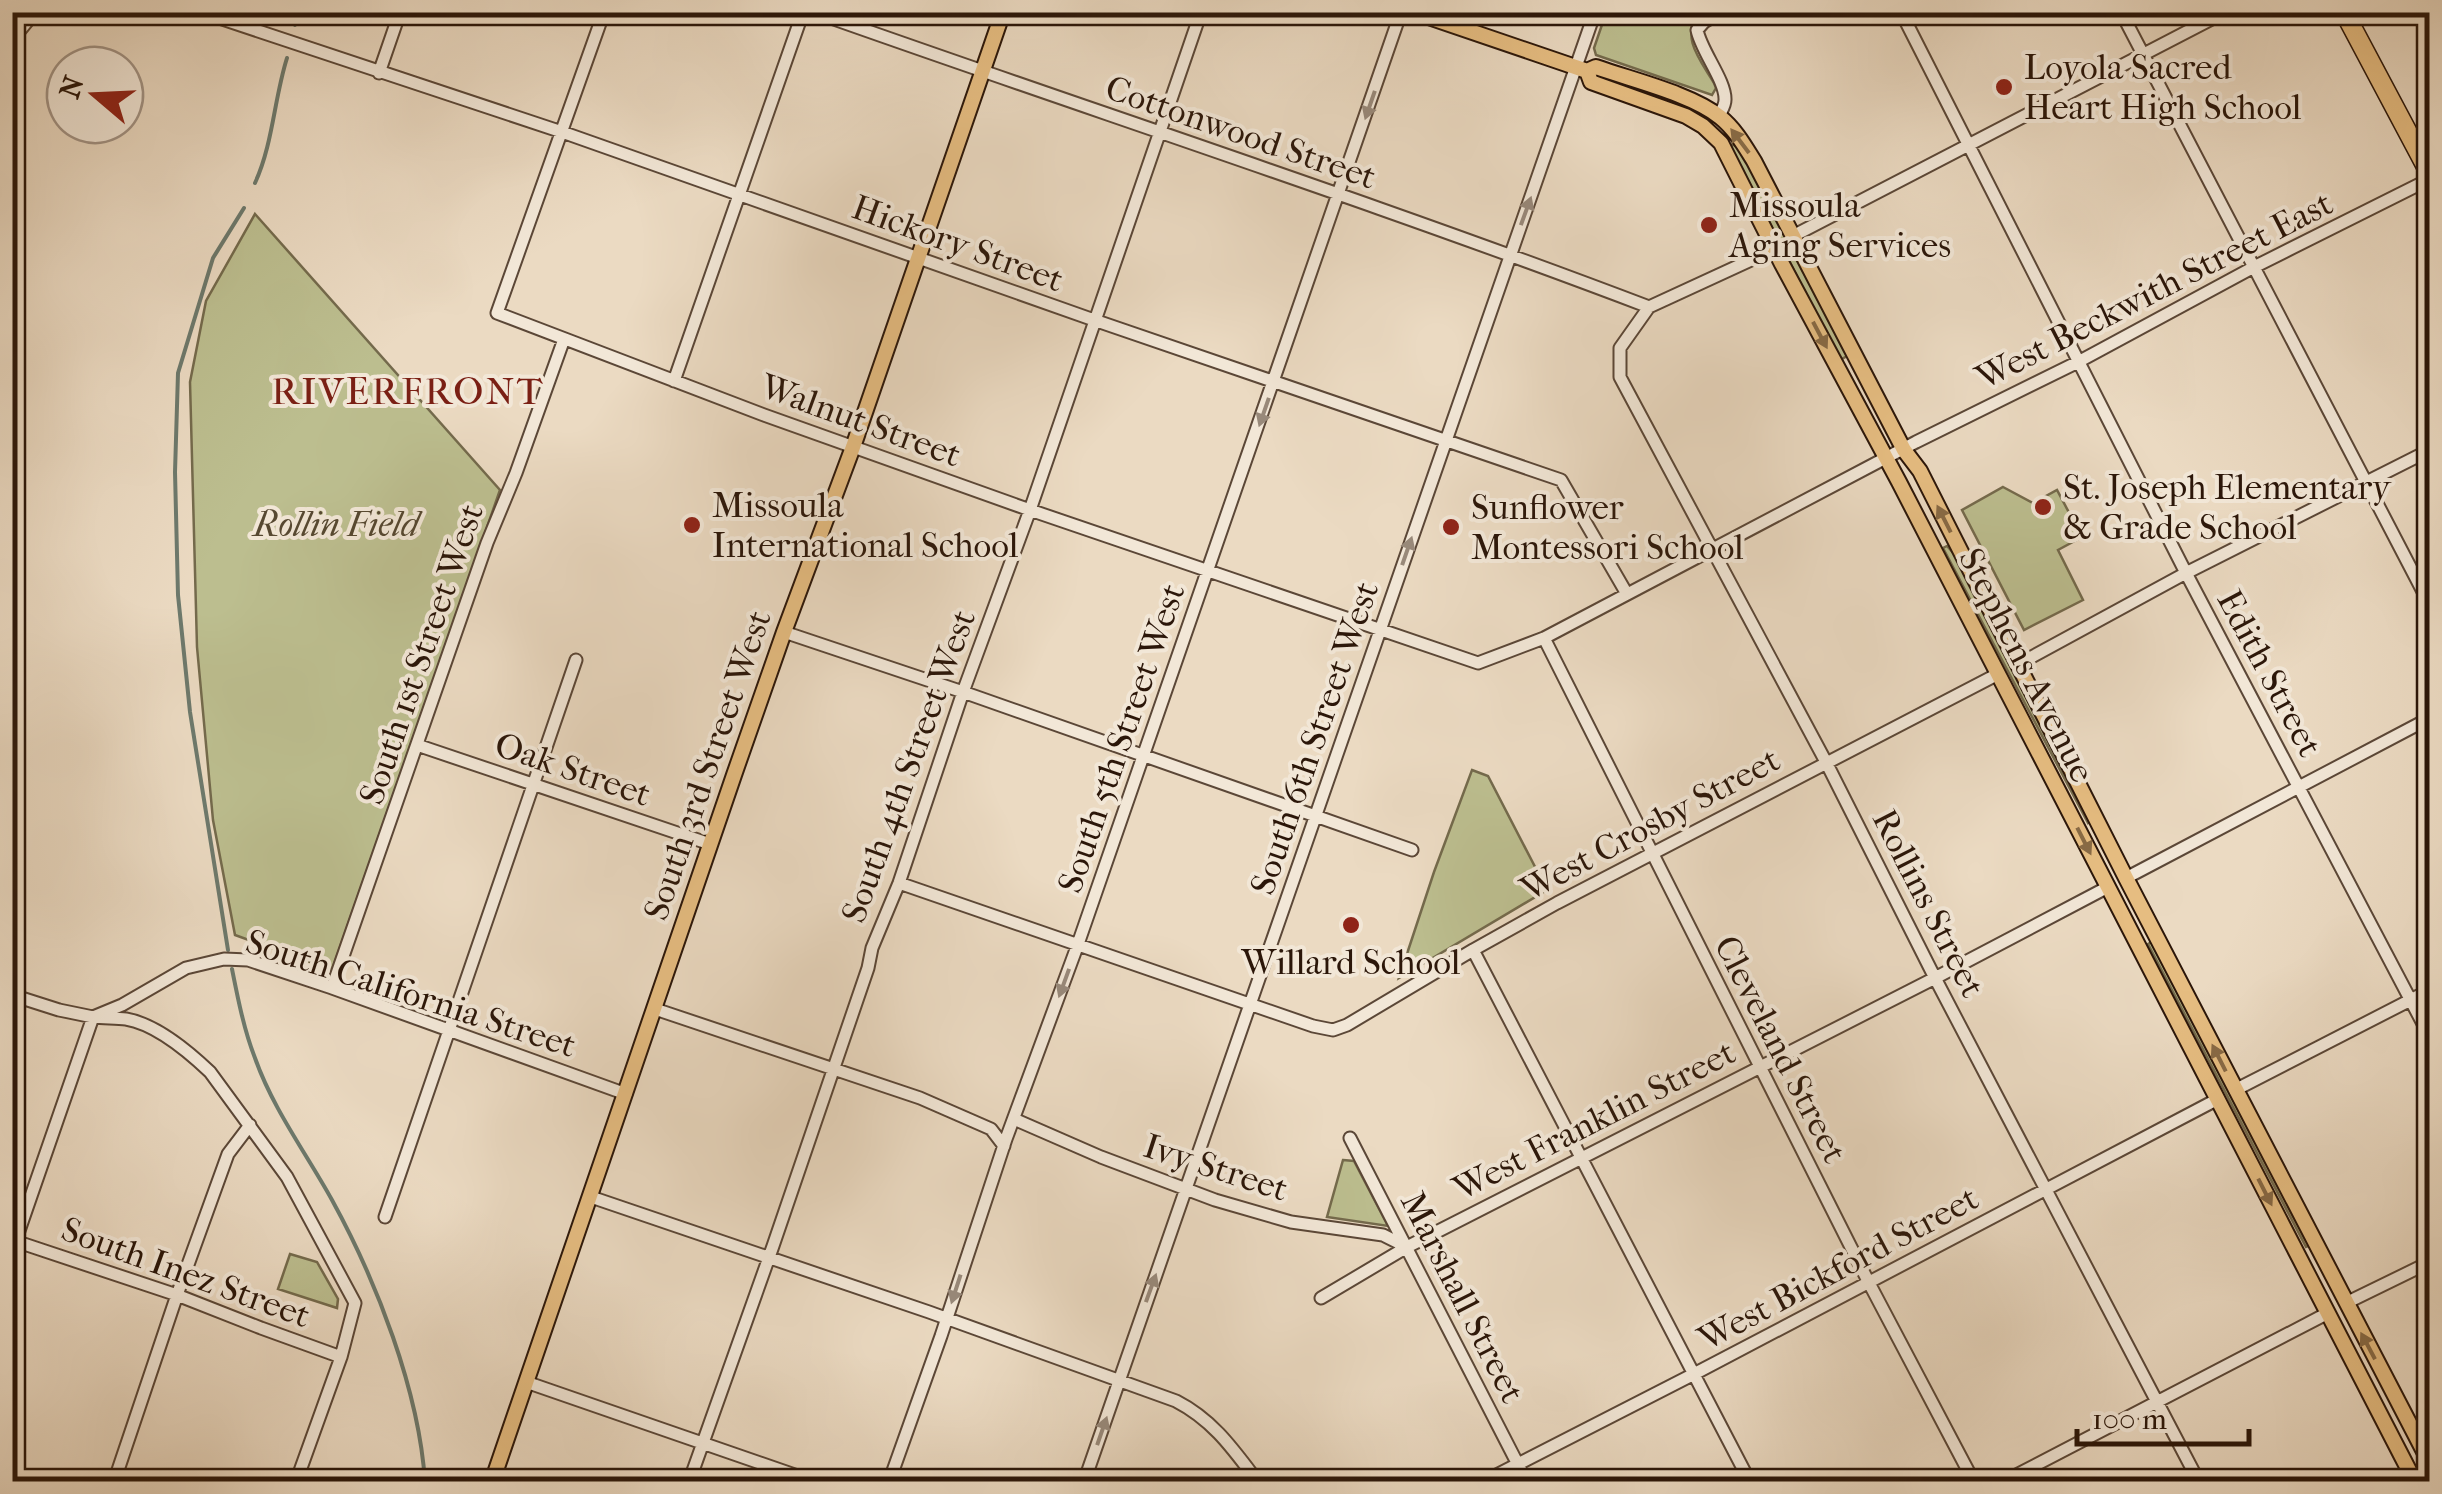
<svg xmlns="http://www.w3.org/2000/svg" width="2442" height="1494" viewBox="0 0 2442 1494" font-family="'IM FELL French Canon',serif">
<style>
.green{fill:#bcbe8f;stroke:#746a4c;stroke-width:2.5}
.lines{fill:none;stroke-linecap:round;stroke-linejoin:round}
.stream{stroke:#6d796c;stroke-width:4}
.minor-casing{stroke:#5b4737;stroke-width:15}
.major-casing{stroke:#2b1609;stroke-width:18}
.highway-casing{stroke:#2b1609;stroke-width:21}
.minor{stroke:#f2e7d7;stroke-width:11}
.major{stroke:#e6bd81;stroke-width:14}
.highway{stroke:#e6bd81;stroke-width:18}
.oneway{fill:#98897a}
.oneway2{fill:#886a45}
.poi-dot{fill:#8f2418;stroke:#f2e7d7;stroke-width:4}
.labels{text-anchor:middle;stroke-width:8;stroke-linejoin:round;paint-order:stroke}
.poi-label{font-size:35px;fill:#2b1609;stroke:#f2e7d7;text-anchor:start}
.street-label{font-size:35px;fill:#2b1609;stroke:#f2e7d7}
.park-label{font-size:35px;font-style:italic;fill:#564831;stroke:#f2e7d7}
.neighbourhood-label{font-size:38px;letter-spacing:2.5px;fill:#7a1f14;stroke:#f2e7d7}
</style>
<rect width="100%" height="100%" fill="#ebdac2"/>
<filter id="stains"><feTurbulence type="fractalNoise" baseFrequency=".002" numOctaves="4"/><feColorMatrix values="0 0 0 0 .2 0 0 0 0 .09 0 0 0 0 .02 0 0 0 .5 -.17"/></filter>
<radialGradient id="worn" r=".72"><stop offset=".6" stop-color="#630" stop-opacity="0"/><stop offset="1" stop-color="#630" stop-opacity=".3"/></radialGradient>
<path class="green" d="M1606 13H1700C1679 36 1701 61 1714 83L1716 88 1712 95 1596 55 1594 48Z
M1729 144 1737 146 1745 159 1847 356 1840 360Z
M255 214 500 490 332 970 235 935 213 820 197 647 190 382 206 301Z
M2003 487 2033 503 2057 490 2082 537 2058 550 2083 600 2024 630 1962 510Z
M1947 546 1956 556 2091 820 2088 823 1943 548Z
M1472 770 1488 776 1547 890 1399 978 1434 872Z
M2152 942 2313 1244 2306 1247 2148 944Z
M1343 1160 1354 1161 1388 1226 1327 1217Z
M290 1254 317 1262 338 1299 337 1308 278 1289Z"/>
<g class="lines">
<path class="stream" d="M295 25 299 12
M255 183C273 144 274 99 287 58
M228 950 190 712 178 595 175 472 178 373 213 258 244 208
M232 969C238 999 244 1030 255 1058 273 1109 306 1153 332 1200 376 1280 419 1390 425 1482"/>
<defs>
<path id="minor" d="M201 12 562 132 1094 320 1561 480 1627 594
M604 12 497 313 764 415 1030 510 1478 663 1544 638 1916 442 2078 362 2254 267 2430 179
M814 12C1093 111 1373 202 1649 307
M1901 12 2186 573 2430 1037
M2121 12 2430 605
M12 40 35 12
M379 73 400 12
M1719 116C1721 111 1725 106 1725 100 1726 81 1701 51 1697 30L1704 22 1721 12
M1793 236 2225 12
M1775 249 1649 307 1620 348V377L1826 762 1935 978 2199 1482
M674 381 803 12
M784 632 963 692 1412 850
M1544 638 1868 1281 1974 1482
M2017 665 2186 573 2430 450
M417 745 710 844
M2126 878 2430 718
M899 883 1313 1026 1333 1030 1347 1025 1473 950 1557 903 1998 674
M1473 950 1750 1482
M332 988 487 543 516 473 564 339
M12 995 59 1010 93 1017 122 1005 186 968 224 959 248 960 332 988 626 1094
M655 1009 920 1098 991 1129 1004 1146
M2235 1090 2430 990
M1014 1119 1101 1157 1215 1200 1291 1222 1383 1235 1407 1247
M1350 1138 1527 1482
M591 1197 929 1312 1176 1401C1213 1420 1233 1449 1258 1482
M385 1217 576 660
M12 1240 177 1295 261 1328 341 1357
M12 1251 93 1017C104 1018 116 1018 126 1019 156 1024 189 1052 210 1072L287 1177 355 1303 341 1357 296 1482
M1321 1298 1407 1247 1935 978 2108 887
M2346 1303 2430 1262
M526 1382 815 1482
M114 1482 177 1295 228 1154 250 1125
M689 1482 773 1246 868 968 872 948 899 883 963 692 1030 510 1201 12
M889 1482 941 1336 1006 1139 1078 944 1401 12
M1084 1482 1595 12
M1483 1482 1694 1374 2218 1099
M2003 1482 2328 1313"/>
<path id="major" d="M1414 12 1587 71
M1587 71 1596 67C1632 80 1692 94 1720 117 1735 129 1744 145 1754 161L1904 450 1920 471 2126 878 2430 1463
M1587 71 1591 82 1686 116 1703 126 1721 143 1782 264 1899 482 2415 1482
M492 1482 734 775 784 632 853 447 1003 12"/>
<path id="highway" d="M2344 12 2430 174"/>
</defs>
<use href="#minor" class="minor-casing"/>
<use href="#major" class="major-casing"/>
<use href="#highway" class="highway-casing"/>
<use href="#minor" class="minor"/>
<use href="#major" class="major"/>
<use href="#highway" class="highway"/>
</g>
<defs><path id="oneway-solid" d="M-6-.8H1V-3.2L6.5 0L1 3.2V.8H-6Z" transform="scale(2.5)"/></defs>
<g class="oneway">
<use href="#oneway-solid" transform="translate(1370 105) rotate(109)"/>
<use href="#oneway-solid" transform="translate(1526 211) rotate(-70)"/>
<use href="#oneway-solid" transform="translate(1264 412) rotate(109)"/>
<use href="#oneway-solid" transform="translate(1407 551) rotate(-71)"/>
<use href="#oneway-solid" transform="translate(1064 983) rotate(110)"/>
<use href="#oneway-solid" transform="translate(1151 1288) rotate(-70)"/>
<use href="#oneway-solid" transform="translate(956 1289) rotate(108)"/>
<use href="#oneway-solid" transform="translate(1102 1431) rotate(-71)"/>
</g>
<g class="oneway2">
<use href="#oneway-solid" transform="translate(1740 141) rotate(-127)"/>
<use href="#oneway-solid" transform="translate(1820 335) rotate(62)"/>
<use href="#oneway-solid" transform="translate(1944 519) rotate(-117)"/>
<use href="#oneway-solid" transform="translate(2084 841) rotate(63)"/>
<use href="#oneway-solid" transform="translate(2219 1058) rotate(-117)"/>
<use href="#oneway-solid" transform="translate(2265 1192) rotate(63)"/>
<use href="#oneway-solid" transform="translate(2368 1346) rotate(-118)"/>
</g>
<g class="poi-dot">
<circle cx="2004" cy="87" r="10"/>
<circle cx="1709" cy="225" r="10"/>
<circle cx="2043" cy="507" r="10"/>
<circle cx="692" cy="525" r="10"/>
<circle cx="1451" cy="527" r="10"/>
<circle cx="1351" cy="925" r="10"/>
</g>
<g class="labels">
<g class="poi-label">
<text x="2024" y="79">Loyola Sacred<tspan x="2024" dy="40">Heart High School</tspan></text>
<text x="1729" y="217">Missoula<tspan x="1729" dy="40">Aging Services</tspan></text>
<text x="2063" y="499">St. Joseph Elementary<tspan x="2063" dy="40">&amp; Grade School</tspan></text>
<text x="712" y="517">Missoula<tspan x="712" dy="40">International School</tspan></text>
<text x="1471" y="519">Sunflower<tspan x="1471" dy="40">Montessori School</tspan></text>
<text x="1351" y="974" text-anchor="middle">Willard School</text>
</g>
<g class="street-label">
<text transform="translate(1241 132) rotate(19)" y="12">Cottonwood Street</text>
<text transform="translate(958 243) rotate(20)" y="12">Hickory Street</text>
<text transform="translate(2154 290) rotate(-27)" y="12">West Beckwith Street East</text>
<text transform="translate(861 420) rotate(20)" y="12">Walnut Street</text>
<text transform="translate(421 654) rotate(-71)" y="12">South 1st Street West</text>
<text transform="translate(2027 665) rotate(63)" y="12">Stephens Avenue</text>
<text transform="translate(2270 673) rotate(62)" y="12">Edith Street</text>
<text transform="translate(1121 738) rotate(-71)" y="12">South 5th Street West</text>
<text transform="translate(1314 738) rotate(-71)" y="12">South 6th Street West</text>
<text transform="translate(707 765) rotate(-71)" y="12">South 3rd Street West</text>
<text transform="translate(908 766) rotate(-70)" y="12">South 4th Street West</text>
<text transform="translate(573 769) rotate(19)" y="12">Oak Street</text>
<text transform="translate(1650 824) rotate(-28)" y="12">West Crosby Street</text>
<text transform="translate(1929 903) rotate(63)" y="12">Rollins Street</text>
<text transform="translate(411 993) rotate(18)" y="12">South California Street</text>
<text transform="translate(1781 1049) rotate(63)" y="12">Cleveland Street</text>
<text transform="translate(1594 1120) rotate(-27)" y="12">West Franklin Street</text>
<text transform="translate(1216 1167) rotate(18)" y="12">Ivy Street</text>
<text transform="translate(1838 1268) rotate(-28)" y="12">West Bickford Street</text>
<text transform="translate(186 1272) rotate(20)" y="12">South Inez Street</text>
<text transform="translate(1463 1297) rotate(63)" y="12">Marshall Street</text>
</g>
<g class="park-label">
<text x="336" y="536">Rollin Field</text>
</g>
<g class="neighbourhood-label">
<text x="408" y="404">RIVERFRONT</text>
</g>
</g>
<rect width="2442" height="1494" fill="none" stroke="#ebdac2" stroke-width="50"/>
<rect x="15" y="15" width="2412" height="1464" fill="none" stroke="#2b1609" stroke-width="5"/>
<rect x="25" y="25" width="2392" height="1444" fill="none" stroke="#2b1609" stroke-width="2.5"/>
<g transform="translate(95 95) rotate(289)"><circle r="48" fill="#f2e7d7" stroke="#a29385" stroke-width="2.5"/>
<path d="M0-8L18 38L0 25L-18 38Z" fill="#8f2418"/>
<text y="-15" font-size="28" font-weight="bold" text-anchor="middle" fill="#2b1609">N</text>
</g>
<path d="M2077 1429v15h172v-15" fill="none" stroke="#2b1609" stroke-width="5"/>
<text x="2092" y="1429" font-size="30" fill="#2b1609" stroke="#f2e7d7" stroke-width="8" paint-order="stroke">100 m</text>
<rect width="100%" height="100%" filter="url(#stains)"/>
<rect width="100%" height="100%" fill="url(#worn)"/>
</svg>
